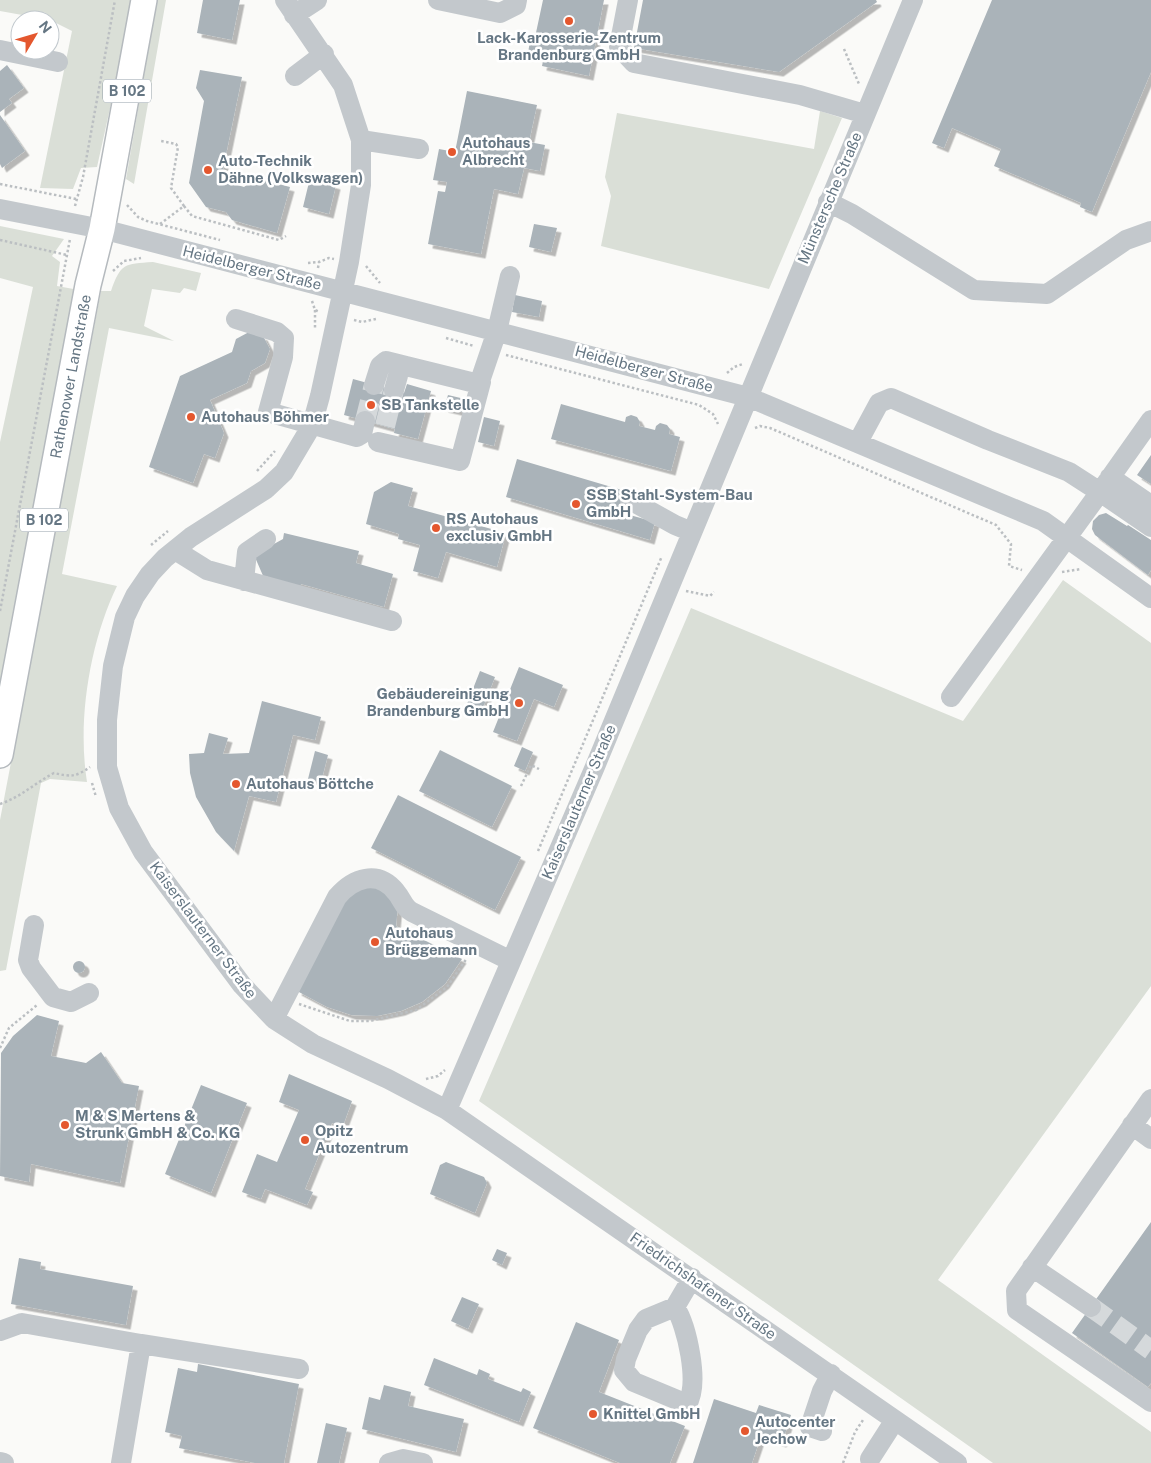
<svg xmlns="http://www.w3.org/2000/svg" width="1151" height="1463" viewBox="0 0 1151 1463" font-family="'Public Sans',sans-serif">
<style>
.green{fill:#dadfd7}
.building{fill:#aab3b9;filter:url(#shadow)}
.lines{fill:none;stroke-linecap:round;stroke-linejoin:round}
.minor-tunnel{stroke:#d5d9db;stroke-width:20;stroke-dasharray:20 10;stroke-linecap:butt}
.major-casing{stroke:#b5babe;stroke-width:28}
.path{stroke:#bbbfc2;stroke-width:2.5;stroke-dasharray:2.5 2.5;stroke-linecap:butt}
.minor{stroke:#c3c8cc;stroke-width:20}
.major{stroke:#fff;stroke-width:25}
.poi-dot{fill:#e4572e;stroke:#fff;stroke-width:2}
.labels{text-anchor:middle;stroke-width:5;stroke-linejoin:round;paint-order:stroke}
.shield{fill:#fff;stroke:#939fa8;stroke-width:1}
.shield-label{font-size:14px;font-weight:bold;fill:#657683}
.poi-label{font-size:15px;font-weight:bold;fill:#657683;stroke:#fff;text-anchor:start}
.street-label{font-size:15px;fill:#657683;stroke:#fff}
</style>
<defs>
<filter id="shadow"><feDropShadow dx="4.5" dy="4.5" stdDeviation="0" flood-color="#0004"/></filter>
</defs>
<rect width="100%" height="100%" fill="#fafaf8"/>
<path class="green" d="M0 0H134L97 167 81 168 73 189 40 188 72 31 50 20 0 11Z
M157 0H166L134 184 126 179Z
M820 111 842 118 769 289 601 246 611 196 605 177 617 113 814 149Z
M0 226 64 239 52 256 60 262 57 286 79 290 0 700V442L33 287 0 278Z
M153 262 201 273 196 291 184 288 180 293 152 289 144 326 174 341 109 328 62 574 117 586C90 642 77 720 87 782L50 779 41 783 6 970 0 971V820L101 291H111C121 263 124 264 153 262Z
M1063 580 1151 643V986L938 1280 1151 1432V1463H993L479 1101 691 608 963 721Z"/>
<path class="building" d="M203 0H240L232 40 197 33Z
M543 0H604L589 76 542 66 544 56 528 53 530 41 534 42Z
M643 0H876L877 2 779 72 634 48Z
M992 0H1151V72L1092 212 1080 207 1081 203 994 166 1001 149 952 128 944 148 932 143Z
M7 65 24 88 9 99 12 103 0 112V71Z
M200 70 242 77 222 174 228 182 244 187 260 175 263 180 290 187 277 233 232 220 226 212 206 207 189 183 204 101 196 88Z
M467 91 537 105 529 142 545 145 540 171 524 168 518 194 494 189 481 254 428 244 438 191 445 192 447 182 433 180 439 149 455 152Z
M0 115 25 151 2 168 0 164Z
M310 178 336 185 329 214 303 207Z
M534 224 557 228 551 252 529 247Z
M515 295 542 301 539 317 512 312Z
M249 332 263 336 270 349 265 363 251 371 247 383 210 400 224 433 215 458 204 454 193 483 149 467 180 376 232 352 236 339Z
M353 379 404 393 407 384 431 391 418 439 394 433 395 429 344 415Z
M448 395 469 400 466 413 444 408Z
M561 404 625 422 626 417 631 415 637 417 640 422 639 426 655 430 656 426 660 423 667 425 670 429 669 434 680 437 671 471 551 439Z
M484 417 500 421 494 446 478 442Z
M1151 455V484L1137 475Z
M517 459 625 491 619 512 655 522 650 540 506 497Z
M391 482 413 488 408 506 506 533 497 567 446 552 438 578 413 571 420 545 398 539 399 534 366 524 374 492Z
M1106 513 1127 526 1128 525 1151 540V570L1148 575 1095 535 1092 529 1093 521 1099 515Z
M284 533 359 551 356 563 393 574 384 607 301 584 300 589 271 581 267 576 264 578 254 555 283 539Z
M519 667 563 685 554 707 534 699 517 741 493 732Z
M480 671 495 677 482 710 467 704Z
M262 701 321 717 315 740 293 735 276 802 249 796 234 851 216 832 196 797 190 773 189 754 204 753 209 733 228 738 223 754 249 753Z
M522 747 533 752 525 771 514 766Z
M440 750 512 786 492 827 419 791Z
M315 751 328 755 321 782 308 779Z
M398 795 521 857 495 910 371 848Z
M378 883 398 906 396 926 462 959 445 984 422 1002 401 1011 377 1016 351 1015 327 1007 297 991 344 896Z
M73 967a6 6 0 1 1 12 0a6 6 0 1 1-12 0Z
M37 1015 59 1021 51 1056 86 1063 101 1052 122 1083 139 1086 120 1183 31 1164 29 1182 0 1176 1 1053 13 1036Z
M289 1074 352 1101 344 1123 338 1125 332 1123 305 1189 313 1192 307 1205 265 1189 261 1199 242 1192 257 1154 277 1162 299 1110 279 1102Z
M201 1085 247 1103 211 1193 165 1174Z
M446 1162 484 1177 487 1183 475 1213 430 1194 440 1165Z
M1151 1222V1383L1148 1387 1072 1333Z
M497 1249 507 1253 502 1265 492 1260Z
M19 1258 41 1262 40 1269 133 1286 126 1325 11 1304Z
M462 1297 479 1304 468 1329 451 1321Z
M576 1322 619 1340 599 1392 685 1426 670 1463H620L533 1428Z
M434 1358 477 1375 479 1369 490 1374 488 1379 521 1392 523 1388 531 1392 519 1422 424 1385Z
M198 1364 299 1384 284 1463H255L179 1448 182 1436 165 1432 178 1368 197 1372Z
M384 1385 411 1392 408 1406 464 1419 456 1452 362 1429 369 1397 380 1400Z
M714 1399 756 1413 759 1405 791 1415 782 1443 761 1436 752 1463H693Z
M326 1423 347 1428 339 1463H317Z"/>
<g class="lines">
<path class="minor-tunnel" d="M365 421 374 385
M385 426 394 390
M1091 1307 1151 1350"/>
<defs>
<g id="major">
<path id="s1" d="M0 755 88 285 102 229 144 0"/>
</g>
</defs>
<use href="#major" class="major-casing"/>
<path class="path" d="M844 49 859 84
M0 184 76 199
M127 205 138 217 147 221 220 240
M75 206 83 177 115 0
M184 206 192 216 279 240 286 236
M160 224 184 206 171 188 178 147 176 144 161 141
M0 240 67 255
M308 263 319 262
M366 266 380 283
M318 268 319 262 329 258 334 259
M113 271 124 261 141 258
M312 301 315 310 320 312
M315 310V328
M354 320 362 322 376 319
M446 338 474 346
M506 355 699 405 713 414 718 424
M727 373 734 367 743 364
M755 428 760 426 770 428 996 525 1011 544 1009 566 1022 570
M257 471 275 451
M151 545 168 531
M1062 572 1081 569
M686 591 710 596 714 592
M0 611 70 239
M92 783 96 797
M521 786 531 765 539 769
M0 804C21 797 35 783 54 773 71 777 76 777 90 767
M538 851 662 556
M299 1004 350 1021H370L416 1010 447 987 467 958
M0 1048 9 1028 37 1005
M426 1079 438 1076 445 1070
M843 1463 855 1432 863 1420"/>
<path class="minor" d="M285 0 343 85 361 140V185L349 262 320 396 312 425 284 472 266 489 191 537 165 558 150 574 135 596 125 617 113 666 107 720V767L119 808 143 852 242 985 274 1019 313 1044 388 1079 447 1110 957 1463
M438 0 500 13 516 5 517 0
M628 0 619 47 634 63 800 95 865 114
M294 15 317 0
M0 50 58 62
M295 76 324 54
M361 140 419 149
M828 202 852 214 974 290 1047 294 1126 240 1151 231
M0 209 102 229 748 397 1043 521 1151 598
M236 319 277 332 284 338 283 357 268 412 357 437 362 434 365 421
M374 385 380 366 386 361 406 366
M394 390 399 372 406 366 479 384 497 331 510 276
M378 442 460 461 481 382
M858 442 879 403 891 398 988 440 1069 472 1100 492 1151 420
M1110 477 1151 505
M630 500 675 525 692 532
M175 550 207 570 392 621
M244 581 247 552 266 539
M951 697 1100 492 1151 527
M34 925 28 960 31 968 53 997 71 1002 89 993
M274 1019 337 897C353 878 378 869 396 892 403 900 403 907 412 912L511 961
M1151 1099 1016 1291 1017 1310 1151 1402
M447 1110 594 769 913 0
M1132 1125 1151 1139
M1032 1267 1091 1307
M675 1307C687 1326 700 1384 687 1404L634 1382 624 1370 626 1359 638 1330 646 1319 675 1307 692 1278
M0 1331 22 1323 141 1344 121 1463
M141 1344 299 1369
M822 1431 810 1427 822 1391 831 1374
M870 1459 895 1420
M0 1462 4 1463
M389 1463 403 1459 423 1463"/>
<use href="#major" class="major"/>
</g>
<g class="poi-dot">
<circle cx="569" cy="21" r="5"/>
<circle cx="452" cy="152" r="5"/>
<circle cx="208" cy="170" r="5"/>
<circle cx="371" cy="405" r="5"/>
<circle cx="191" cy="417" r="5"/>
<circle cx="576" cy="504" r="5"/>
<circle cx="436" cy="528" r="5"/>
<circle cx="519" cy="703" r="5"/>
<circle cx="236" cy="784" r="5"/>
<circle cx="375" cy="942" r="5"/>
<circle cx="65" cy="1125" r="5"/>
<circle cx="305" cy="1140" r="5"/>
<circle cx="593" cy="1414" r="5"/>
<circle cx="745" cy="1431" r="5"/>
</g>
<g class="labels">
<g class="shield">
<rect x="103" y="79.5" width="48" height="23" rx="4"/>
<rect x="20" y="508.5" width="48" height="23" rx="4"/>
</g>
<g class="shield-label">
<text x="127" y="96">B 102</text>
<text x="44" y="525">B 102</text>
</g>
<g class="poi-label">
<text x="569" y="43" text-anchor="middle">Lack-Karosserie-Zentrum<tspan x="569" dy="17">Brandenburg GmbH</tspan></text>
<text x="462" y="148">Autohaus<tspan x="462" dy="17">Albrecht</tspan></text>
<text x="218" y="166">Auto-Technik<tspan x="218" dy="17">Dähne (Volkswagen)</tspan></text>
<text x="381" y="410">SB Tankstelle</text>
<text x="201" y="422">Autohaus Böhmer</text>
<text x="586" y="500">SSB Stahl-System-Bau<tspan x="586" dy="17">GmbH</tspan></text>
<text x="446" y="524">RS Autohaus<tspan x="446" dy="17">exclusiv GmbH</tspan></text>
<text x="509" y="699" text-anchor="end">Gebäudereinigung<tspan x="509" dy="17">Brandenburg GmbH</tspan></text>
<text x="246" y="789">Autohaus Böttche</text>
<text x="385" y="938">Autohaus<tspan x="385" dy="17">Brüggemann</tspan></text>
<text x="75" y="1121">M &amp; S Mertens &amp;<tspan x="75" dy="17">Strunk GmbH &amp; Co. KG</tspan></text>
<text x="315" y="1136">Opitz<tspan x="315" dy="17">Autozentrum</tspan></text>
<text x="603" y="1419">Knittel GmbH</text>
<text x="755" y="1427">Autocenter<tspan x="755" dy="17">Jechow</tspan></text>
</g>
<g class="street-label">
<text transform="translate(830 198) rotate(-67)" y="5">Münstersche Straße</text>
<text transform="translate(252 268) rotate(14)" y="5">Heidelberger Straße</text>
<text transform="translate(644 369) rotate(15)" y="5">Heidelberger Straße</text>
<text dy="5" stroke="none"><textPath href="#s1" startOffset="385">Rathenower Landstraße</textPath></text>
<text transform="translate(579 802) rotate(-67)" y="5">Kaiserslauterner Straße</text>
<text transform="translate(203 930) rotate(53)" y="5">Kaiserslauterner Straße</text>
<text transform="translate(703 1286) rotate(35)" y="5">Friedrichshafener Straße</text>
</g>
</g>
<g transform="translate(35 35) rotate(52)"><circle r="24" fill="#ffffff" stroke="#c1c8cd"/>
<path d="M0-4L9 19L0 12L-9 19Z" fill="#e4572e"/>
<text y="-8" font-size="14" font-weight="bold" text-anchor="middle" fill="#657683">N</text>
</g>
</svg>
